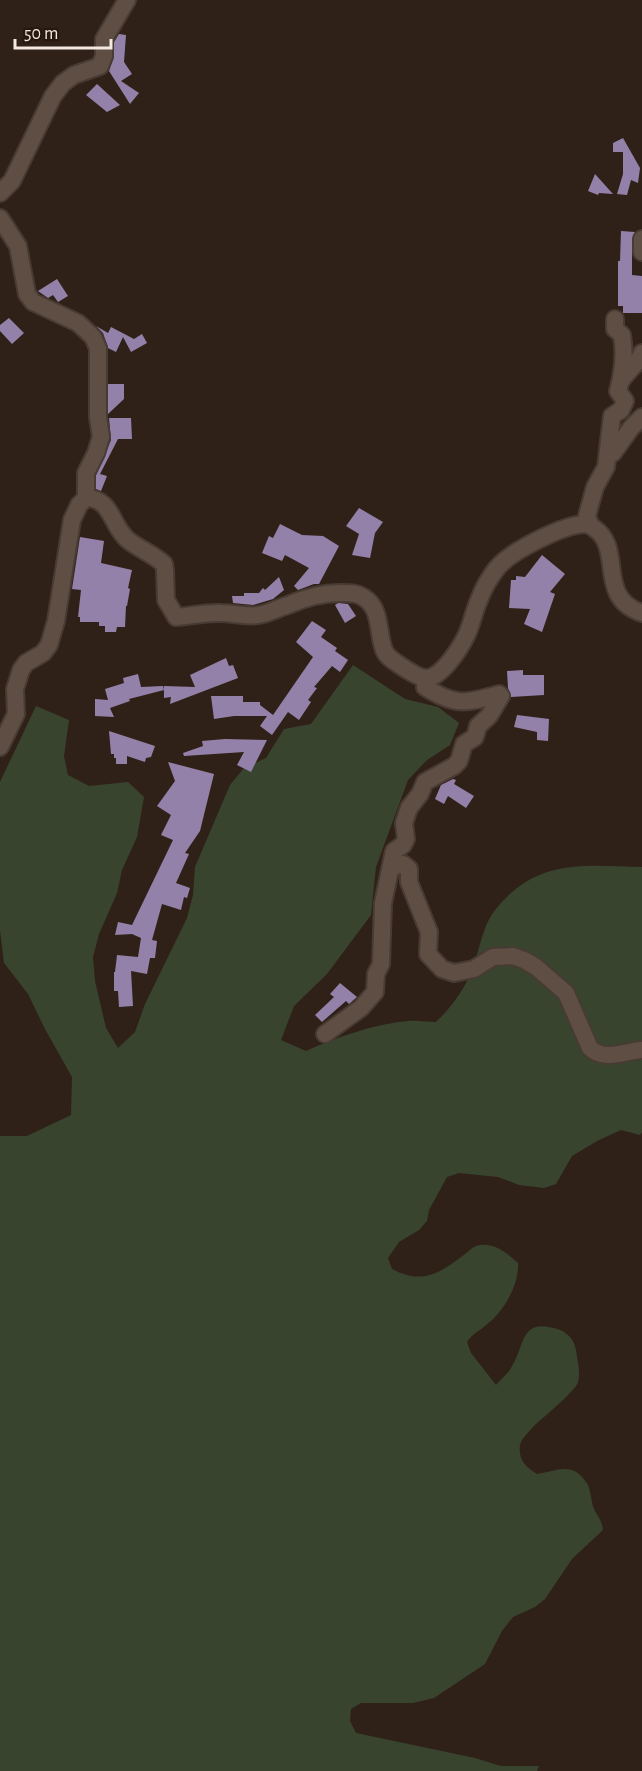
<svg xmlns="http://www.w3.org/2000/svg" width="642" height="1771" viewBox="0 0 642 1771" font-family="'Alegreya Sans',sans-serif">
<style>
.green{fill:#38442e}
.building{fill:#9381aa}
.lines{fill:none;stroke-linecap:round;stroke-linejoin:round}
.minor-casing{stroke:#473b34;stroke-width:20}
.minor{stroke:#5f4e43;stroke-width:16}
</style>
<rect width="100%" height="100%" fill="#302118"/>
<path class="green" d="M353 665 405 699 438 707 459 723 450 745 427 760 408 780 376 867 371 915 327 974 294 1006 281 1040 306 1051C337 1037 374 1024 408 1021 417 1020 427 1022 436 1022 452 1007 467 986 474 965 478 952 481 938 486 926 491 913 501 902 511 893 549 859 594 866 642 867V1132L640 1135 621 1130 597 1141 572 1156 556 1184 544 1188 519 1185 498 1177 459 1173 447 1177 429 1210 427 1221 419 1230 399 1242 388 1258 392 1269C420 1284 438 1275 461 1257 466 1254 471 1248 476 1246 493 1241 507 1253 518 1263 519 1286 503 1313 485 1326 478 1332 472 1334 467 1342L471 1353 496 1385C501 1379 508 1374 511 1368 526 1345 519 1316 560 1330 569 1334 574 1340 576 1350 577 1360 581 1372 578 1382 576 1391 542 1418 533 1427 529 1432 521 1439 520 1445 518 1460 526 1467 537 1474 558 1471 573 1460 588 1485 591 1492 591 1501 594 1509 598 1517 602 1521 603 1530L572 1559 545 1599 535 1607 513 1617 502 1631 485 1664 434 1698 413 1703H361L351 1709 350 1721 356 1733 475 1758 501 1766H539L537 1771H0V1136H27L71 1115 72 1077 45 1029 28 994 4 963 0 930V782L36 706 69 720 64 756 68 775 89 786 128 782 144 797 137 837 122 870 117 893 99 934 93 957 95 981 106 1028 118 1048 135 1032 145 1004 187 918 193 895 195 867 230 785 244 768 266 758 284 729 311 724Z"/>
<path class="building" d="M119 34 126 35 124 62 132 74 121 81 139 93 130 104 109 71 114 56V42Z
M97 84 120 105 107 112 86 95Z
M623 138 640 168 638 183 631 180 627 195 617 194 623 174V152H613V143Z
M595 174 613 194 599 193 598 195 588 191Z
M621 231 635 232 632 239V275L642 276V313H623V306H618V261H620Z
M57 279 68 296 58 302 53 295 48 298 38 291Z
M9 318 24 333 12 344 0 331V325Z
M96 326 108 333 111 327 134 339 142 334 147 343 131 352 123 337 116 352 108 348 103 333Z
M108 384H124V399L108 414Z
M109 418H131L132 439H118L100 474 107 476 101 491 96 489V475L111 440Z
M359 508 383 522 375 533 370 558 352 555 359 534 346 526Z
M280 524 302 535 323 536 339 546 319 584H314L298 590 294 586 309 568 285 555 282 561 262 553 269 536 273 538Z
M80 537 104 541 101 563 132 570 128 588 130 589 127 606H126L125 627H117L116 632H105V626H99V622H80V617H78L81 590 72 589Z
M542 555 565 574 550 592 555 594 542 632 524 624 530 609 509 608 511 580H516V576L525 577Z
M279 577 284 590 273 599 253 605 233 603 232 596H244V593H259L263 588 265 590Z
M338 603 348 604 356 616 345 623 335 605Z
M312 621 326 630 321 637 337 648 335 651 348 660 340 672 332 666 314 687 317 688 308 700 311 702 299 720 288 712 272 735 260 726 267 716H234L214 719 211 696H243V702H260V705L273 715 313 657 296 642Z
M226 658 229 666 233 665 238 678 170 704 171 697 164 698V686L195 687 190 675Z
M523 670V675H544V695L511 697 508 688 507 671Z
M138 674 141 687 163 686 164 690 129 699 130 701 110 708 114 717 95 716V699L108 700 105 689 124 683 123 678Z
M517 715 549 719 548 741 537 740V732L514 727Z
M109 731 155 746 151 757 146 758 145 762 127 756V764H116V758H114V754H111Z
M225 739 267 740 251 772 237 765 244 752 184 756 183 753 203 746 202 741Z
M168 762 214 774 200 831 185 853 189 854 176 883 190 888 187 898 184 897 181 910 162 904 152 940 157 941 155 958H150L147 974 131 971 133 1006 119 1007 118 991H114V972H115L117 955 138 957 141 938 132 934 115 935 118 922 132 925 173 840 161 835 171 815 157 806 175 781Z
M453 779 456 780 454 784 474 796 466 808 448 796 444 804 435 799 441 785Z
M340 983 357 997 349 1004 346 1001 322 1022 315 1015 334 997 330 994Z"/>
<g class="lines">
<defs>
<path id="minor" d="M0 193 12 181 53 96 63 83 74 75 100 66 104 56V39L127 0
M0 218 18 246 27 294 33 302 78 323 93 337 98 348V417L101 437 96 453 86 473V498
M642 239V252
M620 383C626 371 637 366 642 353
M609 453H613L631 428 642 417
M590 525 587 516 595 487 606 467 612 416 621 410 625 401 618 391C623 373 625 353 622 335L615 329V319
M0 747 16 714 15 689 21 670 26 663 43 653 49 645 56 621 72 520 79 505 86 498C112 498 111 526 128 540 139 549 153 554 164 564L165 570 166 600 176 617C191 616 206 612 221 613 233 613 246 617 258 615 268 614 278 608 288 605 306 597 325 592 345 593 351 593 357 593 363 597 382 608 377 632 384 650 387 658 397 663 404 668 409 671 418 677 424 678 440 681 461 647 467 634 472 623 474 611 479 600 483 589 490 577 497 568 511 551 564 524 586 524 590 525 590 525 594 528 625 549 595 597 642 613
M392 867 403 864 409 869V882L429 932 428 954 442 969 454 973 474 969 493 957 513 956 524 960 536 967 566 993 590 1048C605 1062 624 1051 642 1050
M325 1034 361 1008 375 992 376 974 381 964 383 903 394 851 403 845 406 839 404 823 409 808 420 794 425 782 454 766 459 761 464 744 475 737 478 726 489 716 501 696 499 694C465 704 455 706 425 687V678"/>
</defs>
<use href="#minor" class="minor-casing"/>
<use href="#minor" class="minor"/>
</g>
<path d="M15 39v9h96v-9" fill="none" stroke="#f3e9e2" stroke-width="3"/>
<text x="24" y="39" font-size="18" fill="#f3e9e2" stroke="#26180f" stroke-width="4.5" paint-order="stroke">50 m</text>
</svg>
